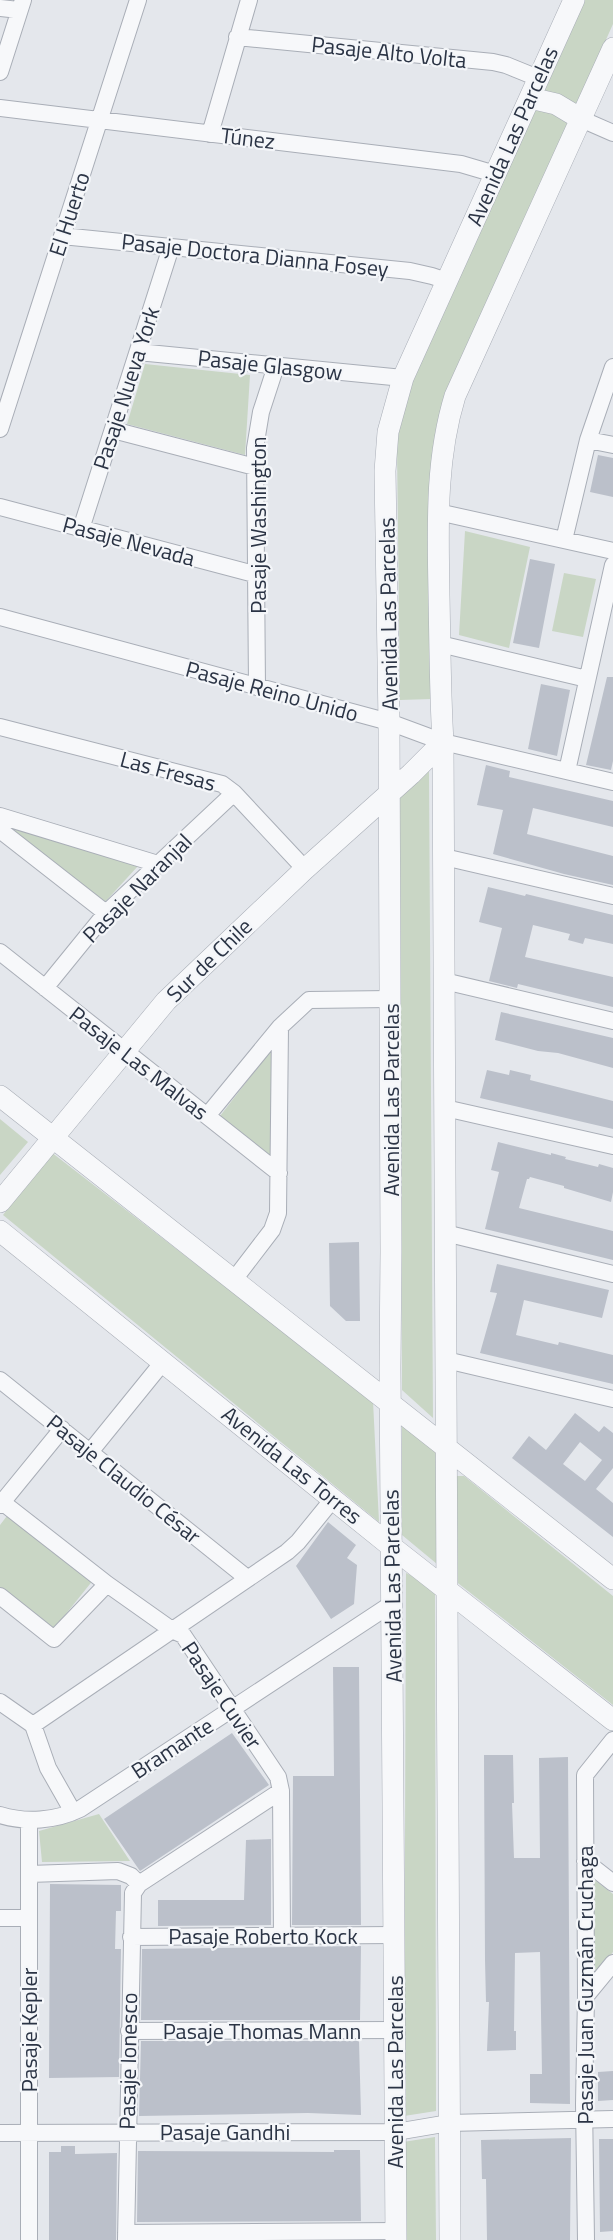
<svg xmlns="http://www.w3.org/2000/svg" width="613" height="2240" viewBox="0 0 613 2240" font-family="'Titillium Web',sans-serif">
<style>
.green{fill:#c9d6c5}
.building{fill:#bbc0ca;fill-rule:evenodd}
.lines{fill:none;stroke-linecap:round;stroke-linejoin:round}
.minor-casing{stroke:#a9aeb7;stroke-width:18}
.tertiary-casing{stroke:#a9aeb7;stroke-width:22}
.minor{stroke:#f7f8fa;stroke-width:16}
.tertiary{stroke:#f7f8fa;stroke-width:21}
.labels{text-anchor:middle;stroke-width:4.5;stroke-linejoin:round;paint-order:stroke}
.street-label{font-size:22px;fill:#2b3445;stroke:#f4f6f9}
</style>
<rect width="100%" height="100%" fill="#e4e7ec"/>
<path class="green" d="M583 0H613V24L447 395 432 699 400 700 397 449 399 424 416 372Z
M145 364 250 375 245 455 127 424Z
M465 531 530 547 509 648 459 635Z
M564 573 596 579 583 637 552 631Z
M429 770 433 1418 402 1390 400 797Z
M5 825 138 866 105 902Z
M272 1049 274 1161 220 1116Z
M0 1119 28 1142 0 1175Z
M51 1152 373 1401 379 1522 3 1215Z
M402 1422 441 1453 437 1564 402 1535Z
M457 1476H464L613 1596V1705L454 1580Z
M10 1512 94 1579 53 1630 0 1588V1525Z
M406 1573 435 1587 436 2111 404 2116Z
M99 1814 130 1861 42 1862 39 1831Z
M592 1878 613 1894V1952L594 1977Z
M435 2137 436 2240H404L403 2142Z"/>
<path class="building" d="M598 455 613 458V497L590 492Z
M530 559 555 564 539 648 513 643Z
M607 677H613V761L611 770 586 765Z
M541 684 570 690 557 756 528 749Z
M486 765 510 771 509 777 613 801V827L533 808 527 834 613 856V885L564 874 493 854 503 810 477 805Z
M488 887 525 896 526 894 613 915V944L585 938 583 944 568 940 570 934 533 925 525 957 613 977V1007L518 984 517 988 489 981 502 928 479 922Z
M501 1012 613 1038V1068L558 1053 538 1051 495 1040Z
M487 1070 509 1075 510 1070 531 1075 530 1080 613 1101V1129L480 1098Z
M498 1142 551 1155V1153L566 1157 565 1159 598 1167 599 1164 613 1168V1192L611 1202 564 1188V1186L530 1177 529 1179H527L519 1208 613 1231V1260L485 1229 499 1172 491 1170Z
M359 1242 360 1321H346L330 1306 329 1243Z
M497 1264 609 1290 602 1318 524 1300 516 1335 558 1345 559 1342 613 1355V1384L480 1353 497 1293 490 1292Z
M575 1413 599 1432 604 1426 613 1433V1468L596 1489 613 1503V1537L512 1458 529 1436 546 1450ZM580 1442 602 1460 585 1481 563 1464Z
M328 1522 356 1545 347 1558 357 1565 354 1604 331 1619 296 1566Z
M333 1667H359L361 1925H292L293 1776H334Z
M232 1733 269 1785 140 1871 104 1819Z
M484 1755H513L514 1803H512L514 1858H540L539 1758 568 1757 570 2104 530 2103V2074H542L540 1952 515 1953 514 2031H516V2050L487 2051 489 2002H486L485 1960Z
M271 1839V1925L158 1926V1900H244L246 1840Z
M50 1884 121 1885V1911H116L115 1949H121L119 2077 49 2078Z
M361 1946 360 2020H141L142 1949Z
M141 2041H359L361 2115 308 2113 139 2116Z
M613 2071V2100L598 2101V2072Z
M571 2138 570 2240H487L486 2179H482L481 2140Z
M599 2139H613V2231L600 2232Z
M61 2146H75V2154L117 2153 116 2240H49V2152H61Z
M334 2150H360L361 2221 137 2222 138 2151 334 2152Z"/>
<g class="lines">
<defs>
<path id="minor" d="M0 8 19 10
M237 37 493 62 506 65 538 78
M0 72 23 0
M0 108 461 164 495 174
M581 119 613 133
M210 134 249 0
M62 236 410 271 432 276 447 281
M138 352 403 378
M0 429 138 0
M113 430 255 467
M588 440 613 445
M0 507 258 575
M438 512 613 551
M81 529 171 247
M564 540 588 440 613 367
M0 617 389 722 443 742 613 782
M440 644 587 679
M257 687 255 448 261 412 276 366
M0 727 222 784 234 793 305 869
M567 771 613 565
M0 816 158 864
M0 830 106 913
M444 857 613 896
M0 952 279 1173
M444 981 613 1021
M45 988 106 913 234 793
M445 1108 613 1146
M207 1116 280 1027 309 1000 390 999
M445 1233 613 1274
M233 1281 272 1230 278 1213 280 1027
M446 1360 613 1399
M0 1380 247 1578
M90 1452 163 1362
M2 1502 107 1584 172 1630 183 1635 278 1777 281 1791 282 1936
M0 1505 62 1429
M0 1596 54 1639 107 1584
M0 1702 33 1725
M33 1725 287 1552 298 1542 333 1499
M33 1725 48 1768 73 1812
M0 1815C26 1823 55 1821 80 1809L393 1603
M585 1861 613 1883
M29 1874 118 1871 131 1876 139 1884
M0 1918H29
M131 1937 395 1935
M586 1996 613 1963
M129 2031 395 2030
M0 2133 396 2132 449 2123 613 2119
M126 2233 396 2231
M29 2240V1820
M126 2240 133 1893 139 1884 281 1791
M586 2240 584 2104 586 1996 585 1775 613 1740"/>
<path id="tertiary" d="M530 98 556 104 581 119
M0 1096 613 1579
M0 1202 166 1001 305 869 411 774 443 742
M0 1231 392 1547 613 1720
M396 2240 390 1368 391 1252 389 722 385 471 388 432 403 378 574 0
M450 2240 443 742C440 693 440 644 439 595 438 528 435 461 455 396L613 48"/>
</defs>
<use href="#minor" class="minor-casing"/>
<use href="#tertiary" class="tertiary-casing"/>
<use href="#minor" class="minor"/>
<use href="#tertiary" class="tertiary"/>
</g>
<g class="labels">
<g class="street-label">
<text transform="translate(389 52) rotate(6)" y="8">Pasaje Alto Volta</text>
<text transform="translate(512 136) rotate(-66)" y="8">Avenida Las Parcelas</text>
<text transform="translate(248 138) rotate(7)" y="8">Túnez</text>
<text transform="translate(69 214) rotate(-72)" y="8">El Huerto</text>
<text transform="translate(255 255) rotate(6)" y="8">Pasaje Doctora Dianna Fosey</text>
<text transform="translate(270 365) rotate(6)" y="8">Pasaje Glasgow</text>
<text transform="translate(126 388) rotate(-72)" y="8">Pasaje Nueva York</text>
<text transform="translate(258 525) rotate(-90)" y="8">Pasaje Washington</text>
<text transform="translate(129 541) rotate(15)" y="8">Pasaje Nevada</text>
<text transform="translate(388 614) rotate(-91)" y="8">Avenida Las Parcelas</text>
<text transform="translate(272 691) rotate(15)" y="8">Pasaje Reino Unido</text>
<text transform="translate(168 771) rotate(15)" y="8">Las Fresas</text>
<text transform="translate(137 888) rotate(-45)" y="8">Pasaje Naranjal</text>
<text transform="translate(209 960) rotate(-44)" y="8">Sur de Chile</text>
<text transform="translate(139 1063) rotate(38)" y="8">Pasaje Las Malvas</text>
<text transform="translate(391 1100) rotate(-90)" y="8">Avenida Las Parcelas</text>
<text transform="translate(292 1465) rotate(39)" y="8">Avenida Las Torres</text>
<text transform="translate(124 1479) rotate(39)" y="8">Pasaje Claudio César</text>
<text transform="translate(392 1586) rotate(-91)" y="8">Avenida Las Parcelas</text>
<text transform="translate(222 1695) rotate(56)" y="8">Pasaje Cuvier</text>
<text transform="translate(172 1748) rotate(-33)" y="8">Bramante</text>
<text x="263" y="1944">Pasaje Roberto Kock</text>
<text transform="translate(585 1985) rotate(-90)" y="8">Pasaje Juan Guzmán Cruchaga</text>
<text transform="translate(29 2030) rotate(-90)" y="8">Pasaje Kepler</text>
<text x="262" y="2039">Pasaje Thomas Mann</text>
<text transform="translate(128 2061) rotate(-89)" y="8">Pasaje Ionesco</text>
<text transform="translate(395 2072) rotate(-90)" y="8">Avenida Las Parcelas</text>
<text x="225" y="2140">Pasaje Gandhi</text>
</g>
</g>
</svg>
